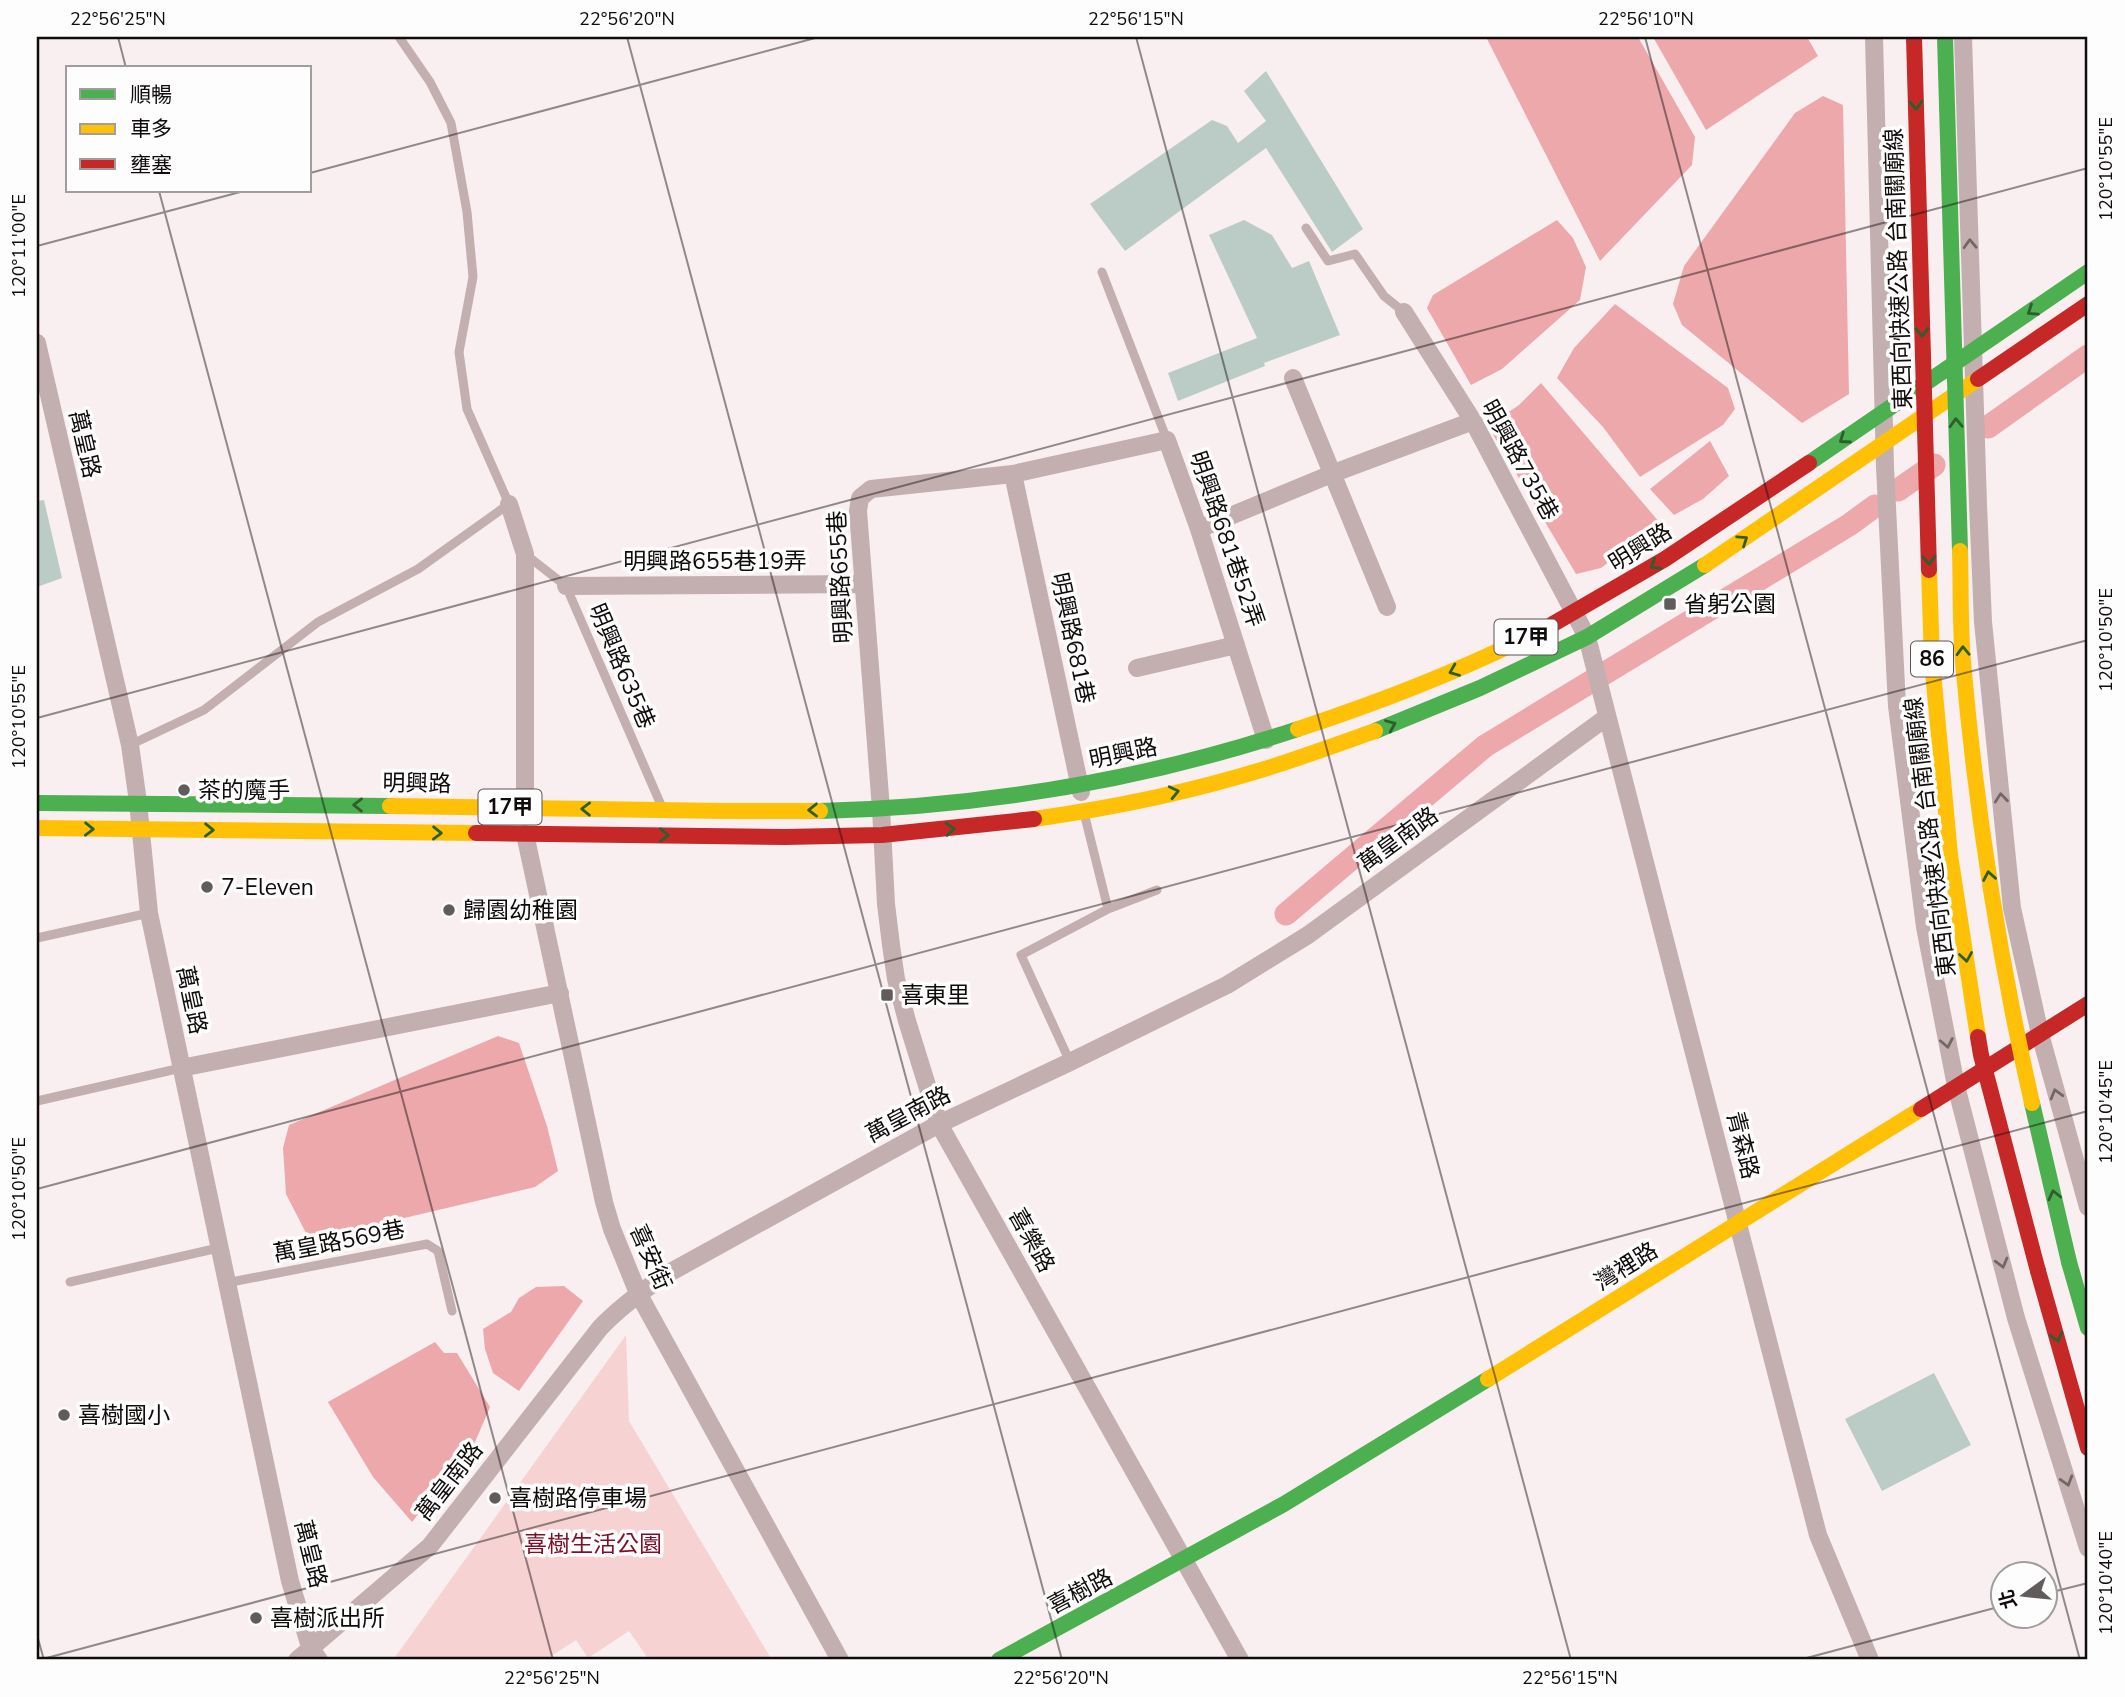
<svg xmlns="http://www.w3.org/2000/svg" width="2125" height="1697" viewBox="0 0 2125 1697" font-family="'Nunito Sans','Noto Sans TC',sans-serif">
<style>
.green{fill:#f6d2d3}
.water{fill:#eca8ab}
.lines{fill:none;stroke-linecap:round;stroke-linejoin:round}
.canal{stroke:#eca8ab;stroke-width:23}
.building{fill:#bbccc7}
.lane{stroke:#c3afaf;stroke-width:9}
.street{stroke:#c3afaf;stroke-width:18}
.fast{stroke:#4caf50;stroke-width:16}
.slow{stroke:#ffc107;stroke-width:16}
.jam{stroke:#c62828;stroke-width:16}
.fast-bridge{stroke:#4caf50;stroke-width:16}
.slow-bridge{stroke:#ffc107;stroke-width:16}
.jam-bridge{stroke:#c62828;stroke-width:16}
.oneway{stroke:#2e5e2e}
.oneway2{stroke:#736666}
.ticks{fill:none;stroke:#110c0c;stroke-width:2;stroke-opacity:0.45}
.poi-dot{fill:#625b5c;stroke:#fdfdfd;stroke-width:2.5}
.labels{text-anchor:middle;stroke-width:7;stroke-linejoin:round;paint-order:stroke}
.shield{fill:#fdfdfd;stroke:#585454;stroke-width:2}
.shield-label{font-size:21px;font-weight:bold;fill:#110c0c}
.street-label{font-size:23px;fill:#110c0c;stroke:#fdfdfd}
.poi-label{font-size:23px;fill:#110c0c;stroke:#fdfdfd;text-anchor:start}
.park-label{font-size:23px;fill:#7f0e27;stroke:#fdfdfd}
.neatline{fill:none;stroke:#110c0c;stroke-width:2.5}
.ticks-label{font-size:18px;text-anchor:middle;fill:#110c0c}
</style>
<rect width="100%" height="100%" fill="#f9eff0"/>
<path class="green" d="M626 1335 629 1421 772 1660H649L629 1631 588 1658 576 1640 545 1660H393Z"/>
<path class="water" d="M1486 37H1638L1695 137 1692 165 1600 261Z
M1653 37H1807L1818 56 1706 130Z
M1823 96 1843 105 1849 394 1802 423 1682 325 1673 304 1684 266 1795 113Z
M1557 220 1573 238 1586 267 1580 300 1502 369 1471 385 1427 308 1433 295Z
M1615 304 1728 388 1735 409 1723 425 1640 477 1603 427 1557 378 1574 348Z
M1541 383 1660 523 1601 568 1576 574 1488 426 1519 405Z
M1710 441 1729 476 1703 499 1674 515 1650 489Z
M498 1036 519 1043 547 1126 558 1171 535 1187 341 1233 307 1235 286 1194 283 1148 289 1125Z
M564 1286 583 1301 519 1391 493 1373 485 1349 483 1329 511 1312 519 1298 536 1287Z
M435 1342 444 1353H457L490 1407 475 1442 412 1522 373 1477 328 1402Z"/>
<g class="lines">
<path class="canal" d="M1988 427 2088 356
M1898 490 1934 465
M1286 914 1485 746 1849 525 1875 506"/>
</g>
<path class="building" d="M1266 71 1363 229 1332 252 1266 148 1125 251 1090 204 1212 120 1227 126 1238 143 1266 121 1244 91Z
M1244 220 1272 235 1292 268 1309 261 1340 335 1264 363 1265 366 1178 401 1168 373 1257 338 1209 235Z
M44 500 62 578 37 587V501Z
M1934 1373 1971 1445 1882 1491 1845 1419Z"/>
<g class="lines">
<path class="lane" d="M1306 228 1328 261 1355 254 1384 296 1404 312
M1102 272 1167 440
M525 554 566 586 661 805
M130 745 204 710 318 622 418 569 509 504 467 409 459 352 473 277 467 212 451 123 430 82 399 37
M1085 817 1108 909
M37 938 149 913
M1070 1062 1021 955 1108 909 1157 890
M37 1101 181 1068
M70 1282 218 1248
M226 1283 427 1244 438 1251 452 1311"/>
<path class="street" d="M1874 37 1885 467 1897 706 1925 927 1956 1086 2016 1318 2088 1548
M1963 37 1978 504 1983 622 2012 908 2040 1034 2088 1207
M1404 312 1473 421 1587 637 1818 1535 1870 1660
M37 343 130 745 138 802 149 913 290 1581 310 1647 319 1660
M1293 378 1387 607
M1013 474 1081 792
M509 504 525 554V808
M1199 529 1334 473 1473 421
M566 586 863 584
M1137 668 1236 645
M525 834 604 1202 612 1229 638 1293 840 1660
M181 1068 560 993
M297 1660 430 1546 600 1328C621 1306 643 1290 669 1273L939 1124 1070 1062 1227 985 1308 935 1607 717
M1240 1660 939 1124 907 1021 896 979 891 945 886 904 881 809 858 511 860 498 871 489 1013 474 1167 440 1199 529 1266 740"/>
<path class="fast" d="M1809 463 2088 272
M1375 731 1480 688 1587 637 1705 565
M37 803 390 806
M820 811C982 807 1144 780 1298 729
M2069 1262 2088 1328
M999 1660 1284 1504 1488 1379"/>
<path class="slow" d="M1705 565 1978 379
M1298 729C1386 700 1471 667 1553 624
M390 806 724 811H820
M1034 819C1112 808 1199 790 1274 766 1308 755 1341 743 1375 731
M37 828 476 833
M1488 1379 1921 1109"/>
<path class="jam" d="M1978 379 2088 304
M1553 624 1665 559 1809 463
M476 833 785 837 882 835 1034 819
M1921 1109 2088 1004
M2038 1271 2088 1448"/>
<path class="fast-bridge" d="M1945 37 1960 551
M2032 1103 2069 1262"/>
<path class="slow-bridge" d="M1960 551C1961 588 1960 626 1963 662 1976 810 1999 958 2032 1103
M1929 570 1932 661 1950 855 1978 1037"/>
<path class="jam-bridge" d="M1914 37 1929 570
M1978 1037 1981 1055 2038 1271"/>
</g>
<defs><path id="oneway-chevron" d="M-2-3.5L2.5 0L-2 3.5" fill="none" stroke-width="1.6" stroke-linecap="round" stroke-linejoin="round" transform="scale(1.75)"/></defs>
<g class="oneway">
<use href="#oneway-chevron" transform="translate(1916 105) rotate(88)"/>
<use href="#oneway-chevron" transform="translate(2032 311) rotate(146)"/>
<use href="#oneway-chevron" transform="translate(1922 332) rotate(88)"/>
<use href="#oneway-chevron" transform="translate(1956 423) rotate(-92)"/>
<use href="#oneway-chevron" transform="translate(1844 439) rotate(145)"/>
<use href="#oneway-chevron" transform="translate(1743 540) rotate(-34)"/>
<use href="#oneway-chevron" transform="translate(1929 560) rotate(88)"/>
<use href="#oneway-chevron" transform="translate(1655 565) rotate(148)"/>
<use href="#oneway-chevron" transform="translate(1963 651) rotate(-92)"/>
<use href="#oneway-chevron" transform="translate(1454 671) rotate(158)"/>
<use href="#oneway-chevron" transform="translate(1391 725) rotate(-23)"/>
<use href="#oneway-chevron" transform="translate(1174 792) rotate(-13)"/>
<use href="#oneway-chevron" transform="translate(358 805) rotate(-179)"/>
<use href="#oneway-chevron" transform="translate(586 809) rotate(-179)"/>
<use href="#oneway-chevron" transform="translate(813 810) rotate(179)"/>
<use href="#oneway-chevron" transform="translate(89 829) rotate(1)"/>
<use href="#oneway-chevron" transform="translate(950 829) rotate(-5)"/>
<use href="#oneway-chevron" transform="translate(209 830) rotate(1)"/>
<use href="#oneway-chevron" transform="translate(437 833) rotate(1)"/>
<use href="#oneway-chevron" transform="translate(664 835) rotate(1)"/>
<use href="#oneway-chevron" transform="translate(1989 876) rotate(-100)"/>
<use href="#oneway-chevron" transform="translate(1966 957) rotate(81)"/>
<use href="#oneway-chevron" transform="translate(2054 1195) rotate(-103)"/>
<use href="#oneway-chevron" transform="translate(2057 1337) rotate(74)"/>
</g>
<g class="oneway2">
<use href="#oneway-chevron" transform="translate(1970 244) rotate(-92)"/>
<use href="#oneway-chevron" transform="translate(2001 798) rotate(-96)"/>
<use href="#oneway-chevron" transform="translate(1947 1043) rotate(79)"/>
<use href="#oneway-chevron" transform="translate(2056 1094) rotate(-106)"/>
<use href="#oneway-chevron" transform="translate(2002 1263) rotate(75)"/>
<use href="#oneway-chevron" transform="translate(2067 1481) rotate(73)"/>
</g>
<path class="ticks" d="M118 37 126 68M627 37 1062 1660M1136 37 1571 1660M1645 37 2080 1660M310 173 819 37M159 191 553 1660M37 246 244 191M37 718 2088 168M37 1189 2088 640M2044 1594 2088 1583M37 1635 44 1660M39 1660 2088 1111M1799 1660 2002 1606"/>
<g class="poi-dot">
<rect x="1663" y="597" width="14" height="14" rx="3.5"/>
<circle cx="184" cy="790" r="7"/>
<circle cx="207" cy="887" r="7"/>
<circle cx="449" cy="910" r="7"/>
<rect x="880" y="988" width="14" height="14" rx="3.5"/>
<circle cx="64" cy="1415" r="7"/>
<circle cx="495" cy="1498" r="7"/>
<circle cx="256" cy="1618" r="7"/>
</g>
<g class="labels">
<g class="shield">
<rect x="1494.5" y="619.5" width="63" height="35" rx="5"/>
<rect x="1911" y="641.5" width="42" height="35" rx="5"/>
<rect x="478.5" y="789.5" width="63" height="35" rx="5"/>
</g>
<g class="shield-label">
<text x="1526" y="644">17甲</text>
<text x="1932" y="666">86</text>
<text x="510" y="814">17甲</text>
</g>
<g class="street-label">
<text transform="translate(1898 269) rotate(-92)" y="8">東西向快速公路 台南關廟線</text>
<text transform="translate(85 444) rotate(77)" y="8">萬皇路</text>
<text transform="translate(1520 460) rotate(61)" y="8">明興路735巷</text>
<text transform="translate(1227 539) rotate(71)" y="8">明興路681巷52弄</text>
<text transform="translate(1640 547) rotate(-32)" y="8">明興路</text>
<text x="715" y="569">明興路655巷19弄</text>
<text transform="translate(840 577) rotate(-93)" y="8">明興路655巷</text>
<text transform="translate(1073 638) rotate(78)" y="8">明興路681巷</text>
<text transform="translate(622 666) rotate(67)" y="8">明興路635巷</text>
<text transform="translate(1123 753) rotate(-12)" y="8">明興路</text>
<text transform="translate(417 783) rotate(1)" y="8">明興路</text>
<text transform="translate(1930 837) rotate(-97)" y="8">東西向快速公路 台南關廟線</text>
<text transform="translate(1398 839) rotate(-36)" y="8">萬皇南路</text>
<text transform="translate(192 1000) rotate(78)" y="8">萬皇路</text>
<text transform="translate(908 1114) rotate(-28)" y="8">萬皇南路</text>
<text transform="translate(1743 1145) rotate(76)" y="8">青森路</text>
<text transform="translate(1032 1240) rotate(61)" y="8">喜樂路</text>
<text transform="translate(339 1241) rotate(-11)" y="8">萬皇路569巷</text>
<text transform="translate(651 1257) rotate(66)" y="8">喜安街</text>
<text transform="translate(1626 1266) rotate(-32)" y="8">灣裡路</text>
<text transform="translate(449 1481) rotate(-52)" y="8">萬皇南路</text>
<text transform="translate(311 1554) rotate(76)" y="8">萬皇路</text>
<text transform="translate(1080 1591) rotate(-28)" y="8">喜樹路</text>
</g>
<g class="poi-label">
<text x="1684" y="612">省躬公園</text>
<text x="198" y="798">茶的魔手</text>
<text x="221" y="895">7-Eleven</text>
<text x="463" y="918">歸園幼稚園</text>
<text x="901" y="1003">喜東里</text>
<text x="78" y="1423">喜樹國小</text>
<text x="509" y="1506">喜樹路停車場</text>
<text x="270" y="1626">喜樹派出所</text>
</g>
<g class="park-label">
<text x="593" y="1552">喜樹生活公園</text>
</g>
</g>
<rect width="2125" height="1697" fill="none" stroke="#fdfdfd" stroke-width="77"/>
<rect x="66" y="66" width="245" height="126" fill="#fdfdfd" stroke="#9f9d9d" stroke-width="2"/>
<rect x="80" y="89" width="35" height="10" fill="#4caf50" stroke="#9f9d9d" stroke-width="2"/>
<text x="130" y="102" font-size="21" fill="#110c0c">順暢</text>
<rect x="80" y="124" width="35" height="10" fill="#ffc107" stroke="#9f9d9d" stroke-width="2"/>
<text x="130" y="136" font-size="21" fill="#110c0c">車多</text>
<rect x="80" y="159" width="35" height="10" fill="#c62828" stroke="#9f9d9d" stroke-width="2"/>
<text x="130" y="172" font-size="21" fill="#110c0c">壅塞</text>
<g transform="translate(2024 1595) rotate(255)"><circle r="33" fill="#fdfdfd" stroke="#9f9d9d" stroke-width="2"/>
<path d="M0-5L12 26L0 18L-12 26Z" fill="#625b5c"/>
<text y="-10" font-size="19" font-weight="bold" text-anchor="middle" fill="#110c0c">北</text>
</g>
<rect x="38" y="38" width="2048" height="1620" class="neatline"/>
<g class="ticks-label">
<text x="118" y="25">22°56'25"N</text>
<text x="627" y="25">22°56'20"N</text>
<text x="1136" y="25">22°56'15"N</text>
<text x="1646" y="25">22°56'10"N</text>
<text transform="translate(2106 169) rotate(-90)" y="6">120°10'55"E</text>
<text transform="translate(19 246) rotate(-90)" y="6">120°11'00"E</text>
<text transform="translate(2106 640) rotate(-90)" y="6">120°10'50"E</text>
<text transform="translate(19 717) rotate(-90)" y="6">120°10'55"E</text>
<text transform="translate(2106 1112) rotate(-90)" y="6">120°10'45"E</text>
<text transform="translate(19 1189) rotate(-90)" y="6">120°10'50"E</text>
<text transform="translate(2106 1583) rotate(-90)" y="6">120°10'40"E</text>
<text x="552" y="1684">22°56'25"N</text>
<text x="1061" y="1684">22°56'20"N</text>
<text x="1570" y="1684">22°56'15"N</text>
</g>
</svg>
